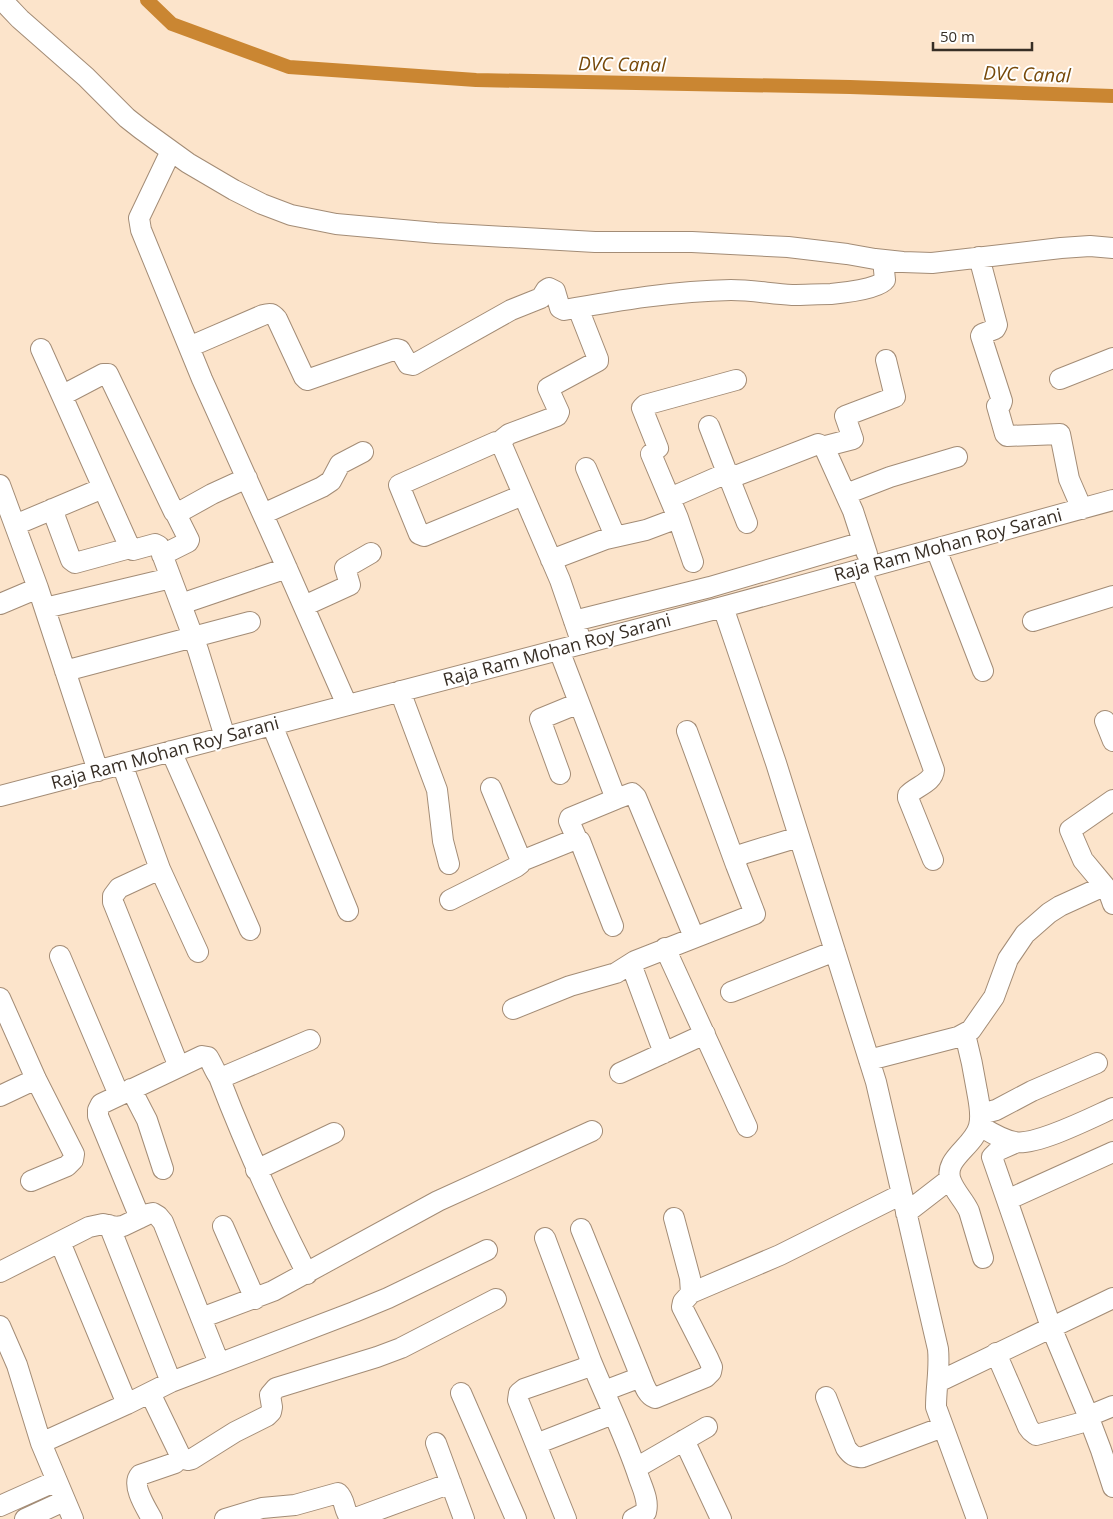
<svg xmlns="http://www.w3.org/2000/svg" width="1113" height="1519" viewBox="0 0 1113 1519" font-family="'Open Sans',sans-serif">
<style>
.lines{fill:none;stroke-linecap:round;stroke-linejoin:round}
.canal{stroke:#ca8632;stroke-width:14}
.minor-casing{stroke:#a38c76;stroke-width:22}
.minor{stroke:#fff;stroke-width:20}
.labels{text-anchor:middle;stroke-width:4;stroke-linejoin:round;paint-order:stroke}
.street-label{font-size:18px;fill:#372e25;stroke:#fff}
.water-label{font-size:19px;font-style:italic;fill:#774909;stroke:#fff}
</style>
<rect width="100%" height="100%" fill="#fce4cb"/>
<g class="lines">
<path class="canal" d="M147 0 172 24 289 67 476 80 850 87 1113 96"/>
<defs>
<path id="minor" d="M2 0 20 19 86 77 127 118 141 129 188 163 234 190 262 204 291 215 336 224 436 233 595 242H692L788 247 847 254 875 259 903 262 932 263 1061 248 1090 246 1113 248
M171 151 139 218 141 230 202 379 282 557 347 705
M979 257 997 325 995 329 982 334 981 336 1002 401 1001 404 997 406 1005 434 1007 436 1060 434 1069 479 1082 509
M189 347 263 315C270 313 272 313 277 319L304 377 307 380 396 349 400 350 408 364 413 365 511 310 541 298 546 290 549 288 555 291 560 308 564 310C620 300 675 291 731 290 752 290 772 294 792 295 805 295 818 294 831 294 842 293 879 289 885 280L883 260
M41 349 130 548 133 550 155 544 159 546 198 650 225 737
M1060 379 1113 358
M63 395 103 374H108L174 512 176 514 212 494 247 478
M709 426 726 470C730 474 732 475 738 475L818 444 825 447
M499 442 509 434 557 416 559 412 548 388 598 361V359L578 308
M586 468 615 536
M726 470 747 523
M0 485 38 588 98 771
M846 494 890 477 957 457
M523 495 424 536 419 534 399 485 496 442 501 443 560 580 582 644
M670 498 727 473
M52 509 71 560 75 563 130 548
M263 514 322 487 331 481 340 464 363 452
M678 518 693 562
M15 525 103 488
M936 549 983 671
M867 554 853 511 825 449 826 446 853 439 845 416 895 397 886 360
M162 555 188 542 189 540 176 514
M551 560 606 539 646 530 678 518 651 454 658 448 642 408 645 405 736 380
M861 569 934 770C933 783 916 786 908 795V798L933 860
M0 604 38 588
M181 604 287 568
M304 606 350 585 345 568 371 553
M723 607 776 763 876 1082 938 1349C940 1369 936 1387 936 1407L977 1519
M45 608 171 578
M574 621 710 587 863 542
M1033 621 1113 596
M559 650 616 799 632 793 636 797 694 937
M65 671 250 622
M400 691 437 790 443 841 449 864
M1105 721 1113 741
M272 725 348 911
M687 731 736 865
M171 751 250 930
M122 764 160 869 198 952
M560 774 540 719 579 703
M491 788 520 858 524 860 576 839V837L569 821 570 818 616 799
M0 796 723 607 1113 500
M1113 800 1070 830 1083 860 1108 890 1113 904
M576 838 580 841 613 926
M160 869 119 888 113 896V902L179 1067
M450 900 516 867 520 864 522 860
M665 948 747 1127
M60 956 119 1095
M631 964 664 1053
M731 992 835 951
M0 998 36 1079 74 1154 73 1160 67 1166 31 1181
M513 1009 570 986 616 973 635 961 755 914 736 865C737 857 739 855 746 853L799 837
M965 1034C970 1053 974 1072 977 1091 979 1102 982 1115 979 1126 974 1147 942 1159 951 1181 955 1192 964 1200 969 1211L983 1258
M869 1060 958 1037 971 1030 994 997 1008 959 1025 934 1049 913 1060 906 1104 886
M620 1073 705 1034
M219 1077C245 1145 274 1209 307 1274
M131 1089 147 1120 163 1169
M0 1096 36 1079
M981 1114 996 1110 1032 1091 1097 1063
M980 1126C990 1132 1002 1140 1015 1142 1036 1146 1091 1118 1113 1108
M1015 1143 999 1150 992 1157 1051 1327 1087 1413 1091 1415 1113 1406
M256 1170 334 1133
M1007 1200 1113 1152
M906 1213 950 1179
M140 1218 98 1116V1110L101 1104 202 1056 208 1057C212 1063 214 1070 219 1077H223L310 1040
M109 1225 171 1382
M223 1226 255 1299
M581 1229 641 1377C644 1385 647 1395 655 1398L706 1377 711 1372 712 1367 708 1358 682 1307 683 1302 691 1293 690 1278 674 1218
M545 1238 591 1361 588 1366 582 1369 524 1389 519 1393 518 1400 566 1519
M60 1242 127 1404
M0 1272 89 1227 103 1224 116 1227 123 1226 148 1214 153 1213 158 1216 163 1222 219 1363
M691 1293 780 1255 902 1194
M201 1318 273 1291 438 1201 592 1131
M0 1326 17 1365 41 1443 73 1519
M996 1353 1028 1427 1031 1431 1036 1435 1080 1423 1085 1421 1091 1415
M591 1361C607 1400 626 1438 639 1478 643 1489 649 1501 646 1512L633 1519
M938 1382 1113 1298
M604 1391 641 1377
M150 1393 179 1453V1458L175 1463 140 1475C131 1485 146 1508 152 1519
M461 1393 516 1519
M826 1397 846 1448C851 1455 855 1458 863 1457L943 1427
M1087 1413 1101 1450 1113 1487
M684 1440 721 1519
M41 1443 127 1404 171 1382 354 1312 388 1298 487 1250
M436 1443 464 1519
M536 1444 613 1414
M179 1458 188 1460 192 1459 235 1432 267 1416 271 1412 272 1407 270 1395 276 1388 377 1357 401 1348 496 1299
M636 1468 707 1427
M0 1506 56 1481
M25 1519 64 1501
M225 1519 262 1508 295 1505 338 1493C346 1500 343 1511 351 1519
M353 1519 451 1483"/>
</defs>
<use href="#minor" class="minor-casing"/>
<use href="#minor" class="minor"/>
</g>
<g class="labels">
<g class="street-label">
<text transform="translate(948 545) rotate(-15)" y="6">Raja Ram Mohan Roy Sarani</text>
<text transform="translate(557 650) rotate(-15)" y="6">Raja Ram Mohan Roy Sarani</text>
<text transform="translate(165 753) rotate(-15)" y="6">Raja Ram Mohan Roy Sarani</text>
</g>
<g class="water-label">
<text transform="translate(622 64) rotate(1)" y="7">DVC Canal</text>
<text transform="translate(1027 74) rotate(2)" y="7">DVC Canal</text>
</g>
</g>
<path d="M933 42v8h99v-8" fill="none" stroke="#372e25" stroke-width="2.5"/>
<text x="940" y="42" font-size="15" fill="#372e25" stroke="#ffffff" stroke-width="4" paint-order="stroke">50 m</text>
</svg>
